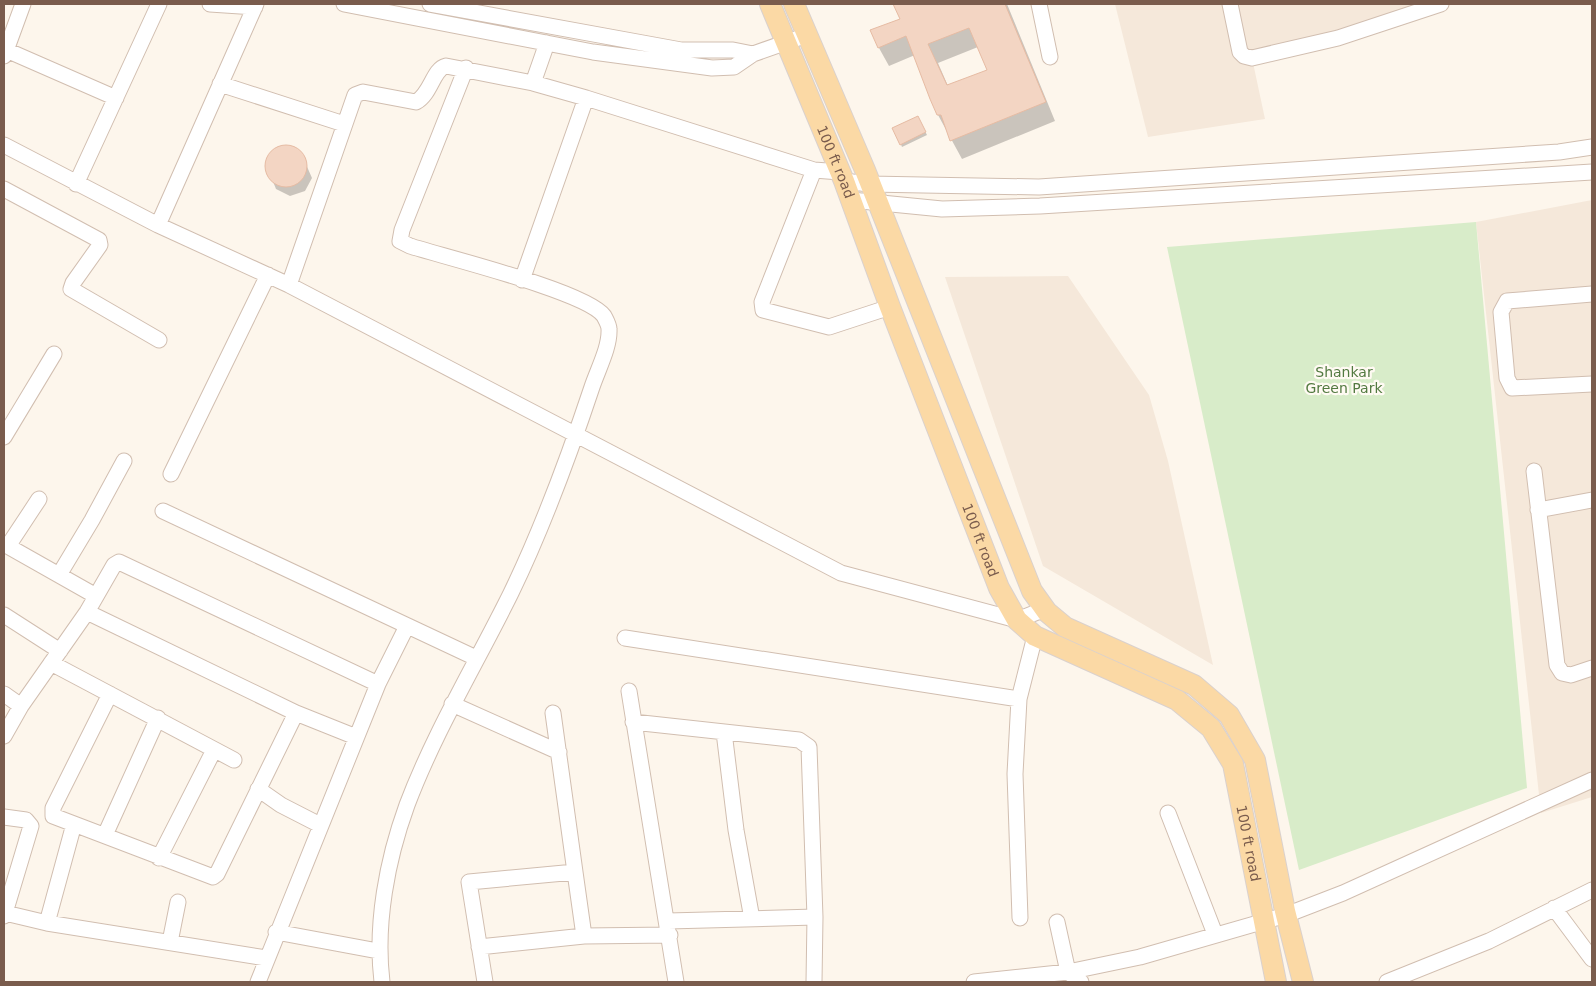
<svg xmlns="http://www.w3.org/2000/svg" width="1596" height="986" viewBox="0 0 1596 986" font-family="'DejaVu Sans',sans-serif">
<style>
.residential{fill:#f5e8da}
.green{fill:#d8ecc9}
.shadow{fill:#0003;fill-rule:evenodd}
.building{fill:#f3d5c3;stroke:#e6bba3;fill-rule:evenodd}
.lines{fill:none;stroke-linecap:round;stroke-linejoin:round}
.minor-casing{stroke:#d1beb0;stroke-width:17}
.major-casing{stroke:#dad1cd;stroke-width:22}
.minor{stroke:#fff;stroke-width:15}
.major{stroke:#fbd9a5;stroke-width:20}
.labels{text-anchor:middle;stroke-width:4.5;stroke-linejoin:round;paint-order:stroke}
.street-label{font-size:14px;fill:#7a5c4d;stroke:#fffaf3}
.park-label{font-size:14px;fill:#537a41;stroke:#fffaf3}
</style>
<rect width="100%" height="100%" fill="#fdf6ec"/>
<path class="residential" d="M1115 4H1432L1252 58 1265 119 1148 137Z
M1592 200V797L1541 813 1476 222Z
M1068 276 1149 395 1168 461 1213 665 1043 566 945 277Z"/>
<path class="green" d="M1476 222 1527 788 1299 870 1167 247Z"/>
<path class="shadow" d="M895 4H1007L1055 121 962 159 938 115 915 55 889 66 879 48 872 31 902 20ZM978 47 989 71 948 86 938 63Z
M918 118 927 135 902 147 894 128Z
M287 146 301 153 312 178 305 191 290 196 276 189 266 164 273 151Z"/>
<path class="building" d="M893 4H1005L1046 102 950 141 941 115H937L930 99 906 36 878 48 870 30 900 19ZM969 28 987 70 947 85 928 44Z
M918 116 926 132 900 145 892 128Z
M265 166a21 21 0 1 1 42 0a21 21 0 1 1-42 0Z"/>
<g class="lines">
<defs>
<path id="minor" d="M210 4 255 7
M344 4 593 52 712 68 734 67 753 54 807 35
M430 4 681 50H733L753 54
M1039 4 1050 57
M1230 4 1240 52 1244 56 1252 58 1338 38 1441 4
M4 49 116 98
M4 56 23 4
M533 83 547 43
M220 84 344 124
M586 98 814 170 840 172
M4 145 158 225 289 285 841 573 1017 620 1045 609
M814 170 762 302 763 310 829 327 890 307
M844 181 869 184 1039 187 1559 152 1592 147
M76 184 159 4
M4 189 99 240 100 245 73 283 71 289 159 340
M851 200 942 209 1040 206 1592 172
M158 225 256 4
M289 285 355 95 363 92 416 102C431 94 433 69 446 66L533 83 586 98 522 280
M1592 294 1507 301 1501 312 1507 378 1512 388 1592 384
M4 437 54 354
M1534 471 1557 665 1562 673 1571 675 1592 668
M171 474 268 275
M1538 510 1592 500
M163 511 476 658
M4 544 96 596
M8 546 39 499
M59 575 92 520 124 461
M87 612 296 713 356 737
M4 615 60 651
M625 638 1019 699
M51 663 234 760
M629 691 676 982
M4 694 21 706
M110 694 53 808V816L213 877 217 874 296 713
M452 704 559 752
M633 722 799 740 809 747 815 917 814 982
M724 732 736 830 752 919
M4 736 21 706 87 612 114 565 119 562 378 684
M258 789 281 805 320 825
M1168 813 1215 934
M4 817 26 820 31 826 4 916
M105 835 158 718
M159 858 214 750
M1554 908 1592 959
M5 913 47 923 266 958
M1020 918 1015 774 1019 699 1035 636
M668 921 815 917
M1057 922 1068 972 1081 982
M47 923 74 824
M276 932 378 951
M584 936 670 935
M170 942 178 902
M479 947 584 936 575 872
M258 982 378 684 407 626
M382 982C375 924 387 860 407 805 435 731 476 664 511 593 543 527 569 456 592 387 598 369 610 347 609 329 609 325 606 320 604 316 587 292 445 257 410 246L400 241 402 230 466 68
M485 982 469 882 575 872 553 713
M974 982 1068 972 1140 957 1286 915 1343 893 1592 780
M1387 982 1489 941 1592 890"/>
<g id="major">
<path id="s1" d="M770 4 844 181 890 307 999 588 1017 620 1035 636 1177 700 1211 728 1233 764 1276 982"/>
<path d="M794 4 865 170 1032 591 1047 612 1065 627 1194 685 1229 715 1255 760 1285 911 1303 982"/>
</g>
</defs>
<use href="#minor" class="minor-casing"/>
<use href="#major" class="major-casing"/>
<use href="#minor" class="minor"/>
<use href="#major" class="major"/>
</g>
<g class="labels">
<g class="street-label">
<text dy="5" stroke="none"><textPath href="#s1" startOffset="171">100 ft road</textPath></text>
<text dy="5" stroke="none"><textPath href="#s1" startOffset="576">100 ft road</textPath></text>
<text dy="5" stroke="none"><textPath href="#s1" startOffset="1011">100 ft road</textPath></text>
</g>
<g class="park-label">
<text x="1344" y="377">Shankar<tspan x="1344" dy="16">Green Park</tspan></text>
</g>
</g>
<rect width="1596" height="986" fill="none" stroke="#7a5c4d" stroke-width="10"/>
</svg>
